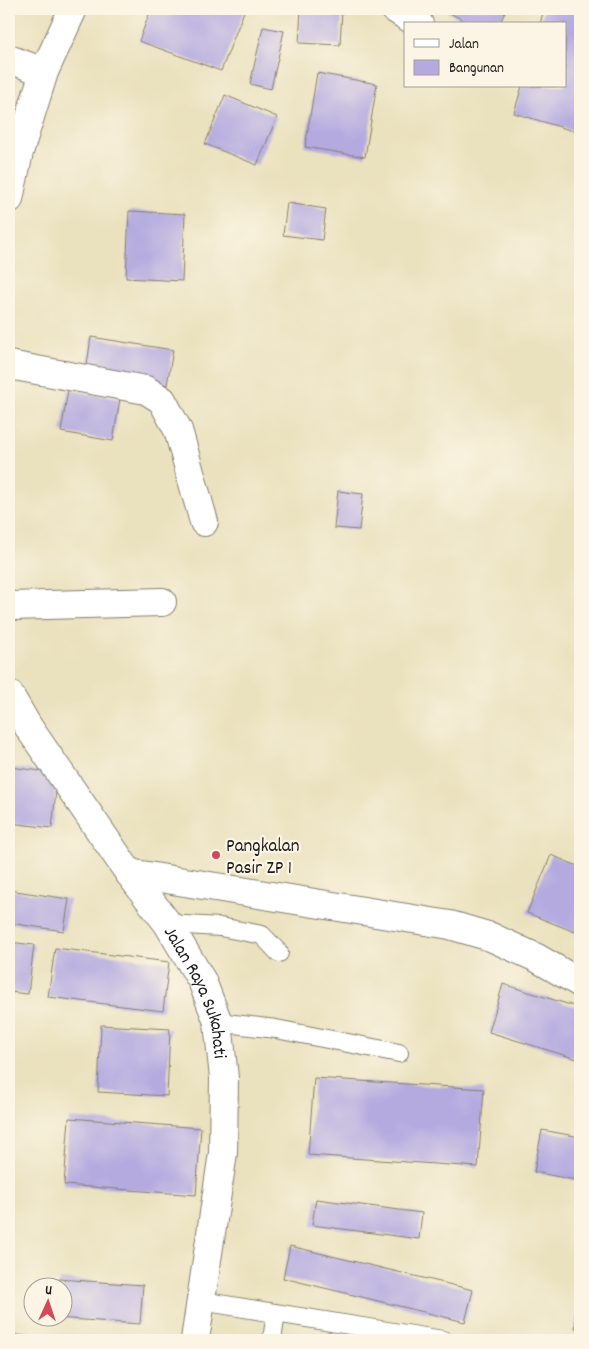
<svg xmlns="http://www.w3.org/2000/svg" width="589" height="1349" viewBox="0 0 589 1349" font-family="Dekko,sans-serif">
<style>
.building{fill:#b4aae0}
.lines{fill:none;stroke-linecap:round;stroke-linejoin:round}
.lane-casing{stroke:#837e6d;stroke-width:20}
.street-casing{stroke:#837e6d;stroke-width:30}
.secondary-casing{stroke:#837e6d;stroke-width:30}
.lane{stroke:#fff;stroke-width:18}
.street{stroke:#fff;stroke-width:28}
.secondary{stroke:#fff;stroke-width:28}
.poi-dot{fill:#d1495b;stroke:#fcf5e5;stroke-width:2}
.labels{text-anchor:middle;stroke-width:4.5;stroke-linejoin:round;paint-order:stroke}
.poi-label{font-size:19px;fill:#1c1c1c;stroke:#fcf5e5;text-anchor:start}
.street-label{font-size:19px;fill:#1c1c1c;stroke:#fcf5e5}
</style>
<rect width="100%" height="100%" fill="#fcf5e5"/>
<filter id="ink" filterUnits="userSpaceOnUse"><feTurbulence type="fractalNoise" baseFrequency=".02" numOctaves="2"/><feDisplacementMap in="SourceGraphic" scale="10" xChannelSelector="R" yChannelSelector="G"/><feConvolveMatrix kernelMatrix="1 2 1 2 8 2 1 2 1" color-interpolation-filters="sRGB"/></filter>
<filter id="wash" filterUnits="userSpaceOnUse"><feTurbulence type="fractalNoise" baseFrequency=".0096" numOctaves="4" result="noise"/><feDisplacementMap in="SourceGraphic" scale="20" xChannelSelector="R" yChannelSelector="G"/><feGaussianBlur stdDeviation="1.12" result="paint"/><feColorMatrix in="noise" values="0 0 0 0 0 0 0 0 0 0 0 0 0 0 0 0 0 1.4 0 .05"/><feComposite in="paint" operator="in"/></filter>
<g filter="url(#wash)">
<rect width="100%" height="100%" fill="#eae1be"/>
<g id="blocks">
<path class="building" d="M151 9H245L221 71 139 41Z
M301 9H342L340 45 299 43Z
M442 9H507L499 24H471Z
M544 9H580V133L514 113 522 86H565V24H540Z
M263 27 284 31 271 89 250 84Z
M317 73 377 84 365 157 305 147Z
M225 95 277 117 257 165 205 144Z
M287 203 326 209 322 240 283 235Z
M129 211 185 214 182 281 126 278Z
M91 337 173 350 167 385 86 372Z
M68 390 120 399 113 441 61 432Z
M338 491 363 494 359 530 334 528Z
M9 767 58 773 52 828 9 823Z
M551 855 580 867V934L527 913Z
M9 890 69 899 64 931 9 923Z
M9 942 34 945 28 994 9 992Z
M55 948 169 962 163 1011 48 997Z
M503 984 580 1008V1060L489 1032Z
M101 1025 170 1029 167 1096 98 1092Z
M314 1078 484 1089 478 1167 308 1155Z
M69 1118 201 1128 196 1195 64 1185Z
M542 1130 580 1137V1181L534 1172Z
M316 1199 422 1213 419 1239 312 1225Z
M290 1246 473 1290 465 1322 283 1278Z
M59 1279 143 1285 140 1324 56 1318 57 1316H62V1286H58Z
M579 1301 580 1302V1329L575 1328Z
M9 1334 47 1339V1340H9Z"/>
</g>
</g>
<g filter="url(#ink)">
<use href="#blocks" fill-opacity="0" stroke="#837e6d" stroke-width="1"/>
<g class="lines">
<defs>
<path id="lane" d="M168 924 220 927 262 935 279 953
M218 1022 276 1029 399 1053
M201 1301 443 1340
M272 1340 276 1313"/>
<path id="street" d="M395 9 419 24
M9 59 44 72
M9 365 146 390 162 400 178 430 204 522
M9 606 162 602
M129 873 450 925 491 937 537 958 580 983"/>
<g id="secondary">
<path d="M9 199 19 152 44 72 73 9"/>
<path id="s1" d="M9 694 29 728 129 873 168 924 202 981 218 1022 224 1078 223 1153 195 1340"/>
</g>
</defs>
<use href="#lane" class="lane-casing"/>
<use href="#street" class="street-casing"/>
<use href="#secondary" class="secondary-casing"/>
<use href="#lane" class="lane"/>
<use href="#street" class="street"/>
<use href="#secondary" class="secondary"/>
</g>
</g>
<circle class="poi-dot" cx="216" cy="855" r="5"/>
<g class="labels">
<g class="poi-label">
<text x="226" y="851">Pangkalan<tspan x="226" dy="22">Pasir ZP 1</tspan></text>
</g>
<g class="street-label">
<text dy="7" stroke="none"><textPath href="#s1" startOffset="355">Jalan Raya Sukahati</textPath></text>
</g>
</g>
<rect width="589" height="1349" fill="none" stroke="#fcf5e5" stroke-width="30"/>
<rect x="404" y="22" width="162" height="65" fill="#fcf5e5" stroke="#a29e95"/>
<rect x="414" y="39" width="25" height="8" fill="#ffffff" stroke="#a29e95"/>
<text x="449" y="48" font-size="15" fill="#1c1c1c">Jalan</text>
<rect x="414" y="60" width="25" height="15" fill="#b4aae0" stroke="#a29e95"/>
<text x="449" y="72" font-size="15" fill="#1c1c1c">Bangunan</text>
<g transform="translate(48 1302) rotate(3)"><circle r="24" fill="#fcf5e5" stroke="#a29e95"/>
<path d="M0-4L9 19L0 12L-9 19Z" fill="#d1495b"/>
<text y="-8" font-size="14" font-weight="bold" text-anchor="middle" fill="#1c1c1c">U</text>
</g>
</svg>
